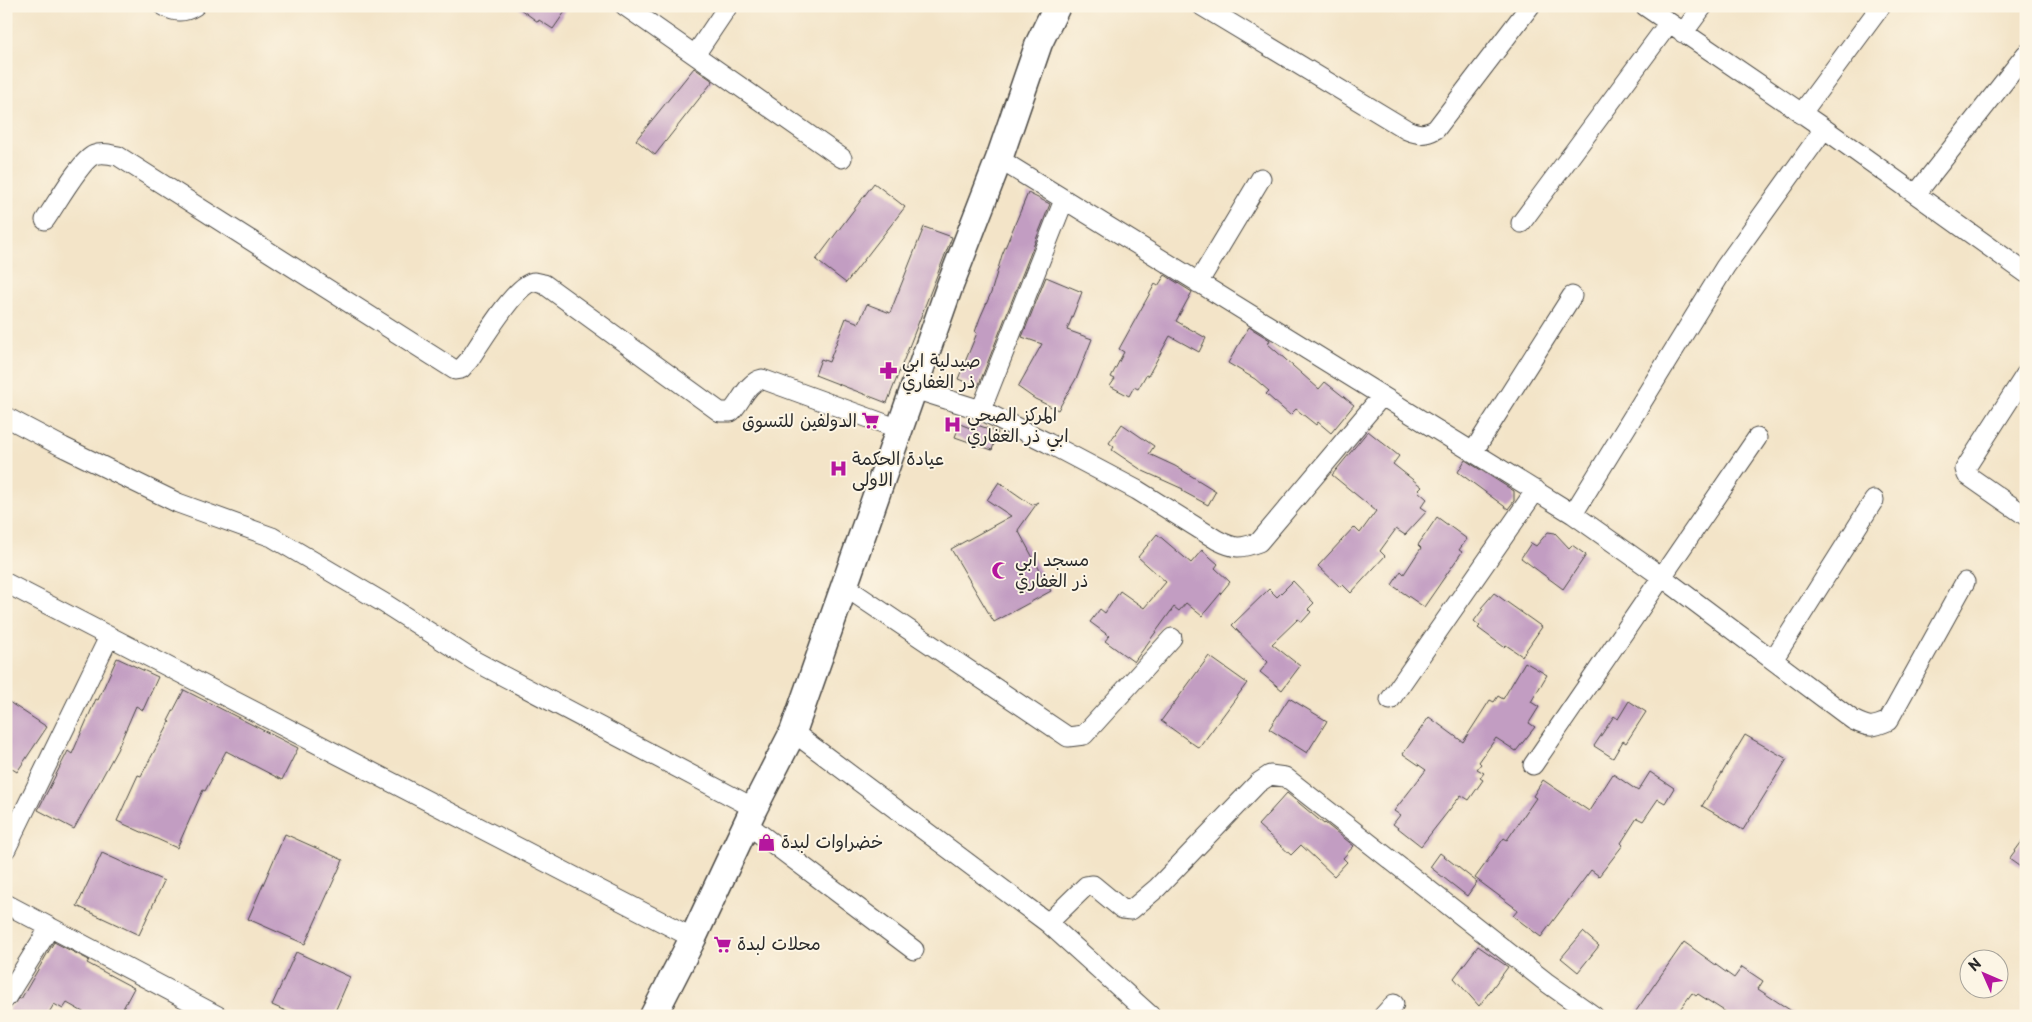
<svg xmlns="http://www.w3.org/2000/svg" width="2032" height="1022" viewBox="0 0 2032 1022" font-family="'Playpen Sans','Playpen Sans Arabic',sans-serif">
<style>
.building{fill:#c29dc2}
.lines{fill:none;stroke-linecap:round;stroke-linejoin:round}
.street-casing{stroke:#494743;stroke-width:21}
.secondary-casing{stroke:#494743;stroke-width:29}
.street{stroke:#fff;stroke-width:19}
.secondary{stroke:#fff;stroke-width:26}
.labels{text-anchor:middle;stroke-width:4;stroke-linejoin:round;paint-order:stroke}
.poi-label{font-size:18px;fill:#2b2b2b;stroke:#fcf5e5;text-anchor:start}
</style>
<rect width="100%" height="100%" fill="#fcf5e5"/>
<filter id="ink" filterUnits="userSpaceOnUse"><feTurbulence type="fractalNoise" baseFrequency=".02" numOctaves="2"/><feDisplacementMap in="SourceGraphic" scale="10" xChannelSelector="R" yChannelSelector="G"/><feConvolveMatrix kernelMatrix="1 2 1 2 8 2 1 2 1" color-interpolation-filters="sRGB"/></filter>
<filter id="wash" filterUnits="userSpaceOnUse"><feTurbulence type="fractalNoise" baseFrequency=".0096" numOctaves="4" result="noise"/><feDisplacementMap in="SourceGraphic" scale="20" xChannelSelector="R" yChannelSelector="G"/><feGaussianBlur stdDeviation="1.12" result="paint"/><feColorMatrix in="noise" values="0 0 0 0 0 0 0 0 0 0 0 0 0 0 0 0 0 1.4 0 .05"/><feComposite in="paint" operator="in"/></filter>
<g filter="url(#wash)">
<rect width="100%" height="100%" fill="#f3e4c8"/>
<g id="blocks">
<path class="building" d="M516 6H569L553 29 539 20 538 22Z
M694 68 713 81 655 155 636 140Z
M874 183 905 207 846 283 816 260Z
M1028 193 1050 204 978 387 958 379 977 333 975 332 980 318 991 293 1002 255Z
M924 227 952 237 887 403 815 375 821 359 829 362 846 318 859 323 867 304 890 313Z
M1165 275 1192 292 1176 321 1206 338 1199 352 1170 336 1148 376 1146 375 1138 389 1134 387 1129 396 1110 386 1115 379 1111 377 1124 352 1119 349 1155 284 1158 286Z
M1046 277 1082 292 1067 330 1092 339 1077 377 1058 410 1035 399 1018 387 1042 344 1022 337Z
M1249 327 1270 340 1268 344 1319 389 1325 382 1354 405 1331 433 1318 422 1316 425 1296 409 1290 415 1266 394 1269 391 1255 379 1228 363Z
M960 424 975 430 977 425 998 432 992 450 955 437Z
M1122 424 1154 446 1149 454 1175 466 1216 491 1208 505 1182 491 1183 489 1143 471 1112 450 1114 447 1109 443Z
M1368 431 1399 456 1393 464 1422 487 1418 491 1427 499 1421 507 1427 511 1405 535 1396 529 1380 551 1385 556 1351 593 1342 584 1340 587 1318 566 1354 527 1360 533 1376 511 1332 475Z
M1465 460 1514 491V501L1508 509 1458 472Z
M999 482 1032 505 1038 502 1018 530 1051 591 994 622 951 549 1011 516 987 500Z
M1437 517 1467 539 1459 550 1462 552 1424 607 1392 585 1401 571 1404 574 1421 548 1418 545Z
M1548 532 1555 533 1569 548 1572 545 1586 555 1563 589 1521 558 1531 543 1536 546Z
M1157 534 1191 563 1202 550 1218 564 1215 568 1230 582 1202 616 1186 603 1179 611 1174 607 1134 662 1105 641 1109 636 1090 622 1100 609 1105 613 1120 591 1144 608 1166 582 1138 557Z
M1293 581 1314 603 1308 609 1311 612 1302 622 1298 619 1272 644 1300 666 1282 690 1260 672 1268 662 1232 625 1269 589 1277 597Z
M1494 593 1542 627 1522 656 1506 645 1504 647 1478 628 1480 626 1474 621 1483 609 1481 608Z
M1209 656 1247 683 1199 748 1161 721Z
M117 658 158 677 143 710 136 706 117 750 74 829 38 810 68 751 72 754 96 699 98 700Z
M1525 662 1547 675 1531 702 1539 707 1529 723 1535 727 1516 751 1496 738 1479 762 1481 764 1477 769 1484 773 1480 778 1483 780 1469 800 1461 795 1421 846 1393 824 1400 815 1394 811 1426 770 1403 754 1429 717 1463 742 1490 700 1494 702 1498 696 1503 699Z
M184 690 298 748 282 780 226 751 205 791 203 790 177 848 117 821 138 775 141 776 170 722 168 721Z
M1289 698 1327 721 1307 753 1269 729Z
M6 700 47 727 17 772 6 765Z
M1629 701 1646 712 1626 743 1623 741 1613 758 1594 746 1614 716 1618 719Z
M1745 735 1787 759 1743 830 1702 806Z
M1650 772 1674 788 1665 803 1658 799 1643 821 1637 818 1621 843 1623 845 1599 876 1591 870 1541 937 1513 916 1518 910 1475 878 1504 838 1507 840 1536 798 1533 796 1543 780 1589 811 1613 774 1638 791Z
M1287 793 1324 824 1325 823 1354 846 1343 858 1347 862 1334 876 1301 845 1291 855 1258 825Z
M285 834 343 860 305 944 248 919Z
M2026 836V871L2009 859Z
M102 853 164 881 139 935 77 906Z
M1440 853 1477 882 1467 896 1430 867Z
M1583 932 1599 946 1578 972 1561 958Z
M54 942 89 960 87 963 134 988 119 1016H90L67 1003 63 1009 54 1004 47 1016H6L10 1008 19 998 21 999Z
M1684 942 1734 978 1742 967 1763 981 1758 989 1799 1016H1732L1698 994 1696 996 1692 993 1675 1016H1643L1636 1011Z
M1478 946 1508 967 1479 1006 1454 978Z
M296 952 350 977 333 1016H297L272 1005Z"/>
</g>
</g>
<g filter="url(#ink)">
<use href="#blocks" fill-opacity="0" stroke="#494743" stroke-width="1"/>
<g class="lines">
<defs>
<path id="street" d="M164 6C175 13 184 13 195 6
M625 6 842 158
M1202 6 1407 130C1419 135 1425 135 1436 129L1530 6
M1645 6 1819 125 2026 273
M1683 33 1703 6
M695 55 728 6
M1801 114 1881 6
M999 159 1573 514 1662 577 1853 720C1869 728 1872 728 1888 721L1965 582
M1916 194 2026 54
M45 220C55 206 81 160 94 155 102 152 110 154 118 156L455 370 461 369 469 360C480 344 515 285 533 282 536 281 541 284 544 284L720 412H731C741 403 747 382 762 379L899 429
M1521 223 1669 23
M1198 283 1261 178
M2026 374 1965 469 1967 475 2026 516
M914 389 981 410 1048 443 1137 490 1217 540C1235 549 1240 549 1259 542L1382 396
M981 410 1064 200
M6 417 63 447 178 503 272 537 384 603 473 660 754 808
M1473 452 1572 296
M1573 514 1725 267 1824 129
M6 583 693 938
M844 586 1068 737 1084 735 1172 638
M1773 660 1874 500
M1390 700 1536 490
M793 732 1048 923 1151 1016
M1533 765 1757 438
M747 824 914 950
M6 849 109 637
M6 904 218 1016
M1048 923 1086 886 1093 885 1122 909 1131 910 1157 888 1258 783 1270 775 1285 777 1546 982 1594 1016
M6 998 50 927
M1383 1016 1394 1004"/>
<path id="secondary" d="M653 1016 693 938 754 808 793 732 949 288 999 159 1039 43 1057 6"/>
</defs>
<use href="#street" class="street-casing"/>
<use href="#secondary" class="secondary-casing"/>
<use href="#street" class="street"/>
<use href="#secondary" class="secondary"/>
</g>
</g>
<defs>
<symbol id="pharmacy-bare" viewBox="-9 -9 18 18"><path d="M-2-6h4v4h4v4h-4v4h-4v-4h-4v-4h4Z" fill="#b5179e" stroke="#fcf5e5" stroke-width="2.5" paint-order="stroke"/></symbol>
<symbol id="supermarket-bare" viewBox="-9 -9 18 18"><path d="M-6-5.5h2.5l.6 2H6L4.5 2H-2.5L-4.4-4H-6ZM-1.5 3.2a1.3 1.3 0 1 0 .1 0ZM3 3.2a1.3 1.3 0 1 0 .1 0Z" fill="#b5179e" stroke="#fcf5e5" stroke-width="2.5" paint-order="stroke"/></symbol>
<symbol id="hospital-bare" viewBox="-9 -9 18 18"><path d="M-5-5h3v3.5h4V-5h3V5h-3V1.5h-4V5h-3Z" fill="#b5179e" stroke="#fcf5e5" stroke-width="2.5" paint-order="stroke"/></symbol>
<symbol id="mosque-bare" viewBox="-9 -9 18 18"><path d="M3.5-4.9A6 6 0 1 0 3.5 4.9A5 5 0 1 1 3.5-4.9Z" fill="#b5179e" stroke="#fcf5e5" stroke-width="2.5" paint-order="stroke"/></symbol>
<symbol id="shop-bare" viewBox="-9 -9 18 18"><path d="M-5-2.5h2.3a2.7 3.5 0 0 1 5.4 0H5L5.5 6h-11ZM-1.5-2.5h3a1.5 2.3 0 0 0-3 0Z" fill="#b5179e" stroke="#fcf5e5" stroke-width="2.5" paint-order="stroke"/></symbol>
</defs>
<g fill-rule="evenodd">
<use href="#pharmacy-bare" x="876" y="358" width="25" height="25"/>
<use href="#supermarket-bare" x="858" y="408" width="25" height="25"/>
<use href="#hospital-bare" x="940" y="412" width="25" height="25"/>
<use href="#hospital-bare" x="826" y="456" width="25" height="25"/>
<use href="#mosque-bare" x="988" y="558" width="25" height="25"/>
<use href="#shop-bare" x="754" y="830" width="25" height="25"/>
<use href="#supermarket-bare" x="710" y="932" width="25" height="25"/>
</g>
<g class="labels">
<g class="poi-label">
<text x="902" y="367">صيدلية ابي<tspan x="902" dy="21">ذر الغفاري</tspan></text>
<text x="967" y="421">المركز الصحي<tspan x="967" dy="21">ابي ذر الغفاري</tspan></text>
<text x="857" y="427" text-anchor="end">الدولفين للتسوق</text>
<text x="852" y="465">عيادة الحكمة<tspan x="852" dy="21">الاولى</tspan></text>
<text x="1015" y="566">مسجد ابي<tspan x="1015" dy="21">ذر الغفاري</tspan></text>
<text x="781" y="848">خضراوات لبدة</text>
<text x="737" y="950">محلات لبدة</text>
</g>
</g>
<rect width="2032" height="1022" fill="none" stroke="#fcf5e5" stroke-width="25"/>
<g transform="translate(1984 974) rotate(315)"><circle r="24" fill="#fcf5e5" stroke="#a8a49b"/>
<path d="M0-4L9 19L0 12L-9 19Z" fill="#b5179e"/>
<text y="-8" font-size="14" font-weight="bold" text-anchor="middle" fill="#2b2b2b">N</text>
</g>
</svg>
